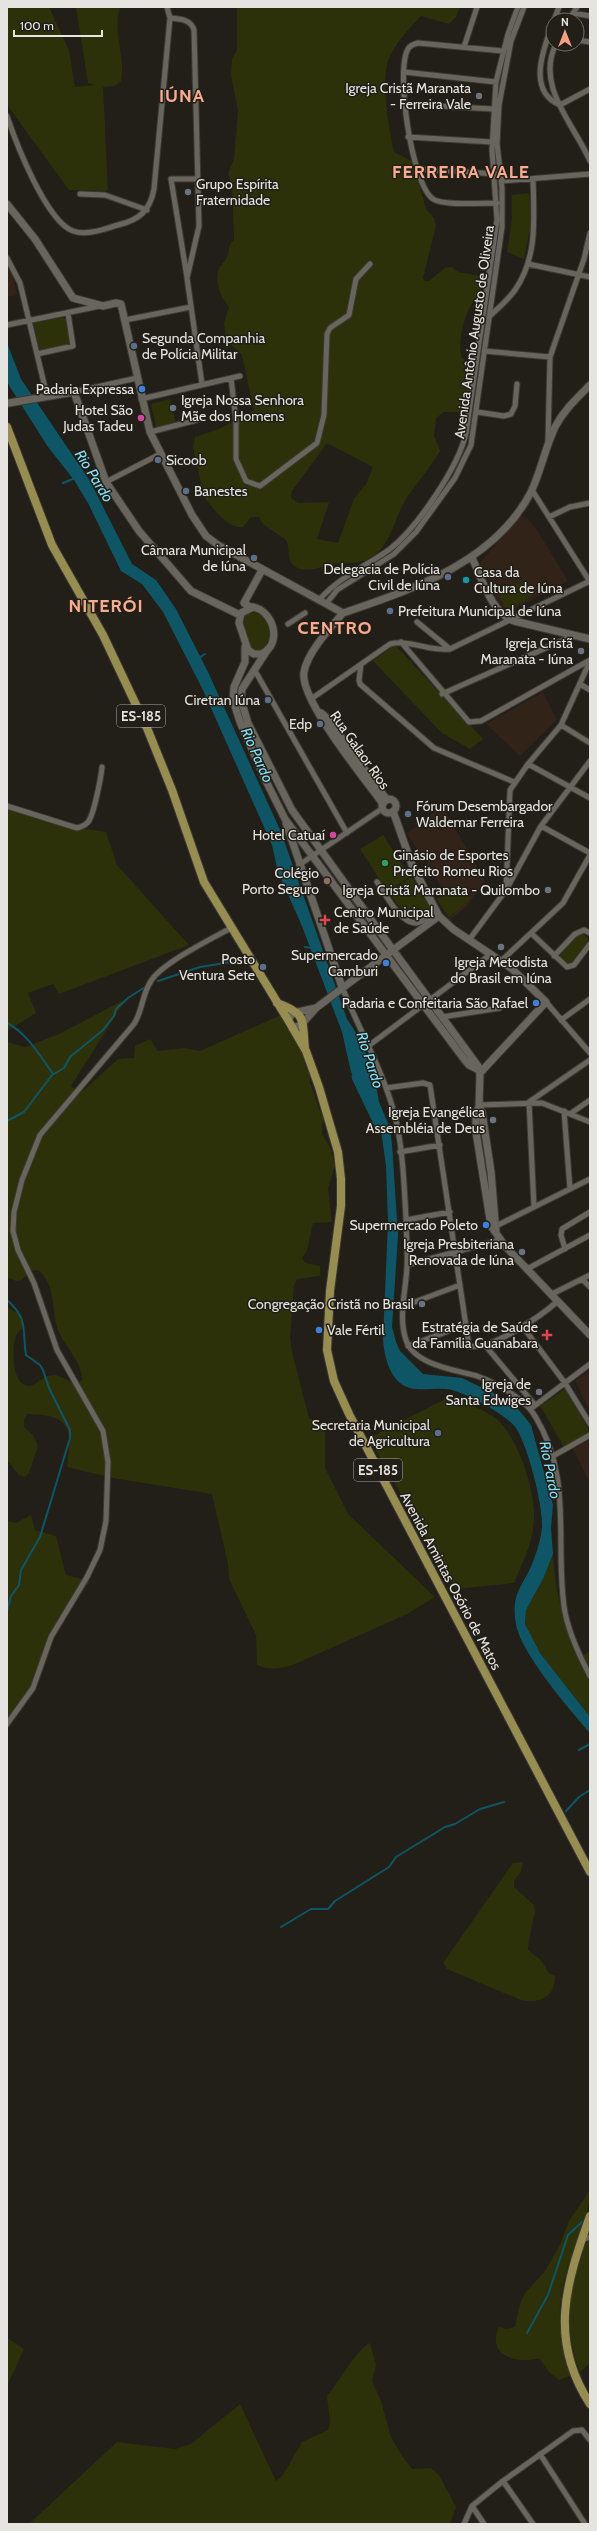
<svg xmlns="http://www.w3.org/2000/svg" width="597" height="2531" viewBox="0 0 597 2531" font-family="Cabin,sans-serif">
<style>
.education{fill:#312317}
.green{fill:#2c310a;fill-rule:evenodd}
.water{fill:#0e5666}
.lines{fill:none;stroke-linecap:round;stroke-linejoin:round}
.stream{stroke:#0e5666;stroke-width:2}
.river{stroke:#0e5666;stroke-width:11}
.minor-casing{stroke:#3b3934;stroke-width:7}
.tertiary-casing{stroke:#3b3934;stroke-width:9}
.secondary-casing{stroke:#3b3934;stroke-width:9}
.primary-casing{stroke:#3b3934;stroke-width:10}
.minor{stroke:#68655d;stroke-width:5}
.tertiary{stroke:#68655d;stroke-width:7}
.secondary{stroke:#68655d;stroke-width:7}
.primary{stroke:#978d50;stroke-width:8}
.worship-dot{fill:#6b7280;stroke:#211f18;stroke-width:1.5}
.service-dot{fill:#5c6f8a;stroke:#211f18;stroke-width:1.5}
.shop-dot{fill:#3f7fe0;stroke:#211f18;stroke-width:1.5}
.hotel-dot{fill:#d1479c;stroke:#211f18;stroke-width:1.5}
.culture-dot{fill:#0f9aa8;stroke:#211f18;stroke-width:1.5}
.leisure-dot{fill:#2e9e5b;stroke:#211f18;stroke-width:1.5}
.education-dot{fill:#8d6e63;stroke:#211f18;stroke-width:1.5}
.health-dot{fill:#e0444e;stroke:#211f18;stroke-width:1.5}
.labels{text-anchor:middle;stroke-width:3;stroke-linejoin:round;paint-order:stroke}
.shield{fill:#211f18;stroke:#aba9a4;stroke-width:1}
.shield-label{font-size:13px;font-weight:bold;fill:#e6e4e0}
.poi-label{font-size:14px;fill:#e6e4e0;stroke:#211f18;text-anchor:end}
.street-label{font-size:14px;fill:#e6e4e0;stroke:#211f18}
.water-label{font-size:15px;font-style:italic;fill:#82dff7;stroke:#211f18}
.district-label{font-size:18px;font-weight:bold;letter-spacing:1px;fill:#f8ab8f;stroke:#211f18}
</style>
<rect width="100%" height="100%" fill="#211f18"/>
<path class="education" d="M7 262 13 274 17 295 7 297Z
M521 515 530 521 539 533 568 581 508 612 496 598 480 563Z
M543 692 557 720 520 756 486 724Z
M442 805 485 881 467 906 450 920 436 900 445 892 407 834Z
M590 1370V1412L575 1381Z
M590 1439V1484L573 1449Z"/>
<path class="green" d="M7 7H49L69 50 75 87 95 85 88 83 76 7H120C112 32 126 56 121 81L114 86 103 87 108 191 69 190 7 105Z
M237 7H460L456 17 449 24 421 16C409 29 394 44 388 61 381 83 389 130 394 152L413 162 426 209 434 218 436 226 423 278 425 281H429L445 268 452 267 458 272 482 276C481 299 477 293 469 309 463 321 457 346 462 358L473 367 466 412H444L436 418 434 436 440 451C431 467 419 480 408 496 394 515 393 545 370 558 357 566 343 561 329 565 318 568 303 574 293 565 287 559 290 547 286 540L263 524 259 517H251L243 527C227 530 206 501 199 488L201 483 193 447 195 437 219 429 254 410 242 355 226 340 224 323 229 307C221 297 215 284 218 271 220 265 225 262 227 257 230 250 227 245 234 240L232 184 228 174 234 159 238 111 231 75 232 59 237 50ZM327 443 373 467 366 484 354 499 338 543 317 539 329 502 298 503 291 498 292 491Z
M529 193 532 218 524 259 507 252 512 219V195Z
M66 317 72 345 40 351 33 323Z
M170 399 176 423 156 427 151 404Z
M524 581 533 596 507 610 499 594Z
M253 612C269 616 277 640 260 650H255C246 645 242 624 245 615Z
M395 645 483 739 470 749 442 733 373 661Z
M7 804 80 828 106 832 117 865 189 945 59 994 53 984 28 993 36 1013 7 1031Z
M383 835 410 877 387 891 360 849Z
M412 877 431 908 428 913 416 921 405 916 388 891Z
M460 884 470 899 449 917 437 899Z
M580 933H583L589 940 573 962 568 964 560 955Z
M126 999 71 1086 76 1090H84L118 1059 134 1058 135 1046 150 1039 158 1051 184 1048 200 1051 281 1015 309 1066 310 1083 323 1119 322 1134 331 1149 335 1166 328 1188 332 1222 313 1223 307 1251 302 1258 305 1263 320 1266V1276L297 1279 294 1286 290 1338 293 1356 309 1418 325 1430V1468L348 1514 435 1597 407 1614 293 1665C281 1668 269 1671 257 1665L256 1635 229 1579 228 1564 212 1494 113 1478 67 1467C72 1427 71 1415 27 1414L24 1419V1427L33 1435 38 1446 29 1473 25 1477 19 1475 7 1460V1307L22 1316 24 1324C22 1330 16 1332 15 1339 12 1350 12 1387 30 1386 37 1385 42 1375 54 1375 61 1376 69 1382 77 1383L82 1380C82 1362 65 1347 58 1330 51 1310 56 1284 38 1270L30 1271 22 1280 16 1281 7 1277V1042L25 1047 59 1034Z
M565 1389 590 1432 564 1447 540 1406Z
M449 1397C464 1402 480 1408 494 1417 517 1433 536 1492 534 1519 533 1542 523 1562 514 1583L455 1589 369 1438Z
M31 1515 35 1530 56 1536 66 1575 90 1581 55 1634 40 1674 7 1723V1521L16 1523Z
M553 1554C555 1594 564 1620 578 1658L590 1651V1717L540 1653 525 1624 526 1610 543 1579Z
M523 1862 521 1872 514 1881V1887L534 1905 535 1912C534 1914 528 1946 528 1950L541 1960 549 1973 555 1976C556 1997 539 2004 521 2000L447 1969 443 1963 513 1863Z
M590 2190C590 2210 582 2227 575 2246 557 2295 554 2325 571 2375L559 2380 549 2372 540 2359C536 2358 532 2360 528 2360 504 2361 489 2349 499 2326L506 2329 515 2327 520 2304 525 2293 545 2271 560 2245 569 2221Z
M590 2232V2363L580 2372C559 2317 571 2284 590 2232Z
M7 2338 24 2349 7 2386Z
M370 2343 376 2365 372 2381 381 2401 391 2437 402 2456 412 2469 431 2468 439 2475 456 2507 450 2524H29L117 2442 175 2449 191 2444 240 2404 276 2481 283 2475 302 2442 328 2430 330 2422 327 2396C339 2382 356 2350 370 2343Z"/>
<path class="water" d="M7 343 21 379 90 481 132 564 156 580 176 609 208 672 281 832 347 1019 362 1042 375 1079 379 1102 390 1128 392 1144 398 1235 392 1327 396 1342 400 1351 423 1374 462 1378 493 1393 519 1410 531 1425 553 1505 551 1528 553 1554 543 1579 526 1610 525 1624 540 1653 590 1717V1733C570 1710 520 1652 516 1624 510 1591 525 1585 534 1559 538 1548 541 1538 542 1527 543 1505 528 1446 516 1428 507 1415 462 1390 446 1389 435 1388 421 1391 410 1388 390 1383 384 1356 383 1339L388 1222 386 1166 381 1130 365 1094 351 1072 342 1032 302 926 278 872 272 845 203 690 163 612 142 584 121 571 88 503 74 480 48 447 10 387 7 381Z"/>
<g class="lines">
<path class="stream" d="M63 483 75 478
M199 658 205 654
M305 947 312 948
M158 981 200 967 243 960
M7 1023C27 1033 40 1056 53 1074
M7 1121 24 1112 52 1075 64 1068 70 1057 103 1030 114 1016 116 1009 128 998 145 987
M7 1300C29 1319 22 1331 26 1355L40 1365 43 1370 49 1388 70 1430V1438L40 1537 21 1570 19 1585 11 1596 7 1611
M579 1750 590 1744
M566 1811 579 1797 590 1790
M281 1927 311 1909H328L335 1901 389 1867 396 1857 445 1827 455 1824 480 1809 504 1802
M527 2333 548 2295 568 2235 582 2222"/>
<path class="river" d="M357 1077 379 1123"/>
<defs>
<path id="minor" d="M573 13 590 16
M170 18C179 19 191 19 194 30L199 226 187 278 202 384
M554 20 559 7
M569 20 577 7
M553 23C544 47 526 91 560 105
M577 40 590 42
M556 44C535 86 574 124 590 161
M464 47 477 7
M404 72 496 82
M403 104 493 109
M560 105 590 89
M7 116C16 143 46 221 73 231 87 236 104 229 118 225 139 220 150 211 154 189L170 18 167 7
M408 137 492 142
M418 169 497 174
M502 181 590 174
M80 194 105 195 147 210
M497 203C482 203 443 206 433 199 412 185 395 71 408 49 410 45 414 44 418 43L503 51
M7 258 20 283 47 396
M528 264 590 277
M187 277 171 179H197
M489 317C498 308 508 300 515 290 538 257 534 217 533 179
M125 320 191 307
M7 325 100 306
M484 351 550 357
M37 354 73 346 68 313
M231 378 236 421V459L246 481 260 486 317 443 324 415 327 334 330 328 349 315 356 279 370 264
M74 392 137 378
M141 399 240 376
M477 412 504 416 511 414 515 406 517 384
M150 432 197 420
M548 441 550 357 584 259 590 233
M106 482 160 454
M532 490 590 582
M549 517 570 507 590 503
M319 600C339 577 365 567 390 549 417 528 459 466 466 433L497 220 492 149 496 82 508 34 518 7
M326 604 337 590 394 554 416 532 455 478 471 445 502 227V188L497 144 499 105 511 41 524 7
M417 622 450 649
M288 624 305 613
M401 642 469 722 481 721 590 660
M361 665 359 680 360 684 434 748 514 782
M254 669 347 833
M580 684 590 690
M442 694 575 635
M311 699 390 644C410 639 430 652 450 649L590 581
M561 725 590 743
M528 764 590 798
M7 806 77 828C82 826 85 826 88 822 94 815 101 777 102 767
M541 826 590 853
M299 865 383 808
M377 882C386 894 399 923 416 923 423 922 427 916 434 920
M506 890 510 790 528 764 561 725 590 661
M532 934 567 967 574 965 590 944
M469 940 506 890 541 826 590 761
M554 956 575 934 584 930 590 933
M501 961 563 903 590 855
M342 987C359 1029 384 1073 395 1116 403 1148 404 1185 406 1218 406 1234 408 1250 407 1266 406 1290 398 1317 406 1340 414 1365 456 1370 477 1376 497 1383 525 1399 535 1416 573 1478 555 1539 564 1606 567 1630 579 1655 590 1676
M546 1002 590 1053
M442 1017 500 1008
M561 1020 590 999
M367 1047 491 954
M386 1088 423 1083 430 1085 469 1346C491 1351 542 1315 558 1301
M479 1105 542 1103 590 1122
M564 1111 570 1189
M570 1114 590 1100
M400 1152 440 1145
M534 1207 529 1102 590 1060
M406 1220 450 1212
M494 1227 590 1179
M565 1249 561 1235 562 1229 590 1212
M407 1265 500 1240
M527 1269 590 1235
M582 1279 590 1287
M552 1294 590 1275
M404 1306 460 1285
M523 1327 565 1383 590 1424
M484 1344 535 1405
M408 1346 465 1325
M533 1407 590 1364
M553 1456 590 1435
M7 1724 33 1688 51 1637 87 1577 100 1550 106 1521 108 1462 103 1431 57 1350 34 1283 18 1250 13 1231 14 1212 22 1180 40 1135 134 1024C143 1010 142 994 151 981 162 963 211 939 231 928
M582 2240 590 2237
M540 2454 585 2524
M503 2481 533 2524
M472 2506 484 2524
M464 2524 472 2506 503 2481 573 2431 582 2430 590 2440"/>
<path id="tertiary" d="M7 204 35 239 73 298 103 306 116 303 121 304 150 432 192 515 206 536 218 545 343 613
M9 403 74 392 106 482 139 531 191 591 240 615
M472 558C482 578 491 613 514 621L590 639
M250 607 244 603 262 570
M253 607C274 611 283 645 261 654H254L248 650 239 623 241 613Z
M343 613C413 589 494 563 531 492 541 471 545 448 555 427 564 410 577 398 590 385
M343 613C330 628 307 653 304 672 299 699 365 779 383 804
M245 647V662L234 687 233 700 240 722 265 779 285 819 386 955
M268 649 242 689 241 700 248 723 292 810 393 950 439 916
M321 713 328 719 387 800
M382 806a7 7 0 1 1 14 0a7 7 0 1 1-14 0Z
M393 811 412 865 439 916 453 929 511 968 546 1002 480 1073
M286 823 342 987"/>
<path id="secondary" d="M386 955 464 1059 469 1065 479 1070
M288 1020 293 1013 316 1008
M292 1028 301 1025 316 1008 393 950 478 1066 480 1073 479 1107 476 1113V1132L491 1226 505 1246 590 1335
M479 1107 482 1112 491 1172 496 1232"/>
<path id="primary" d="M7 427 52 545 103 635 147 728 172 790 204 882 288 1020 306 1051 319 1087 338 1152 341 1179V1206L330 1291 327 1350 334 1381 349 1414 590 1872
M277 1003C307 1014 302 1019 305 1049
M590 2216C566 2283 548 2339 590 2404"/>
</defs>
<use href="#minor" class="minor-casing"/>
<use href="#tertiary" class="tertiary-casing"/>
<use href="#secondary" class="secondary-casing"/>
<use href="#primary" class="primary-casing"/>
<use href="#minor" class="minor"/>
<use href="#tertiary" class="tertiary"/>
<use href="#secondary" class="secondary"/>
<use href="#primary" class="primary"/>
</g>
<g class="worship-dot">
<circle cx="479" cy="96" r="4"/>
<circle cx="188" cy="192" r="4"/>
<circle cx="173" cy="408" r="4"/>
<circle cx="581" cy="651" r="4"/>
<circle cx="548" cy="890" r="4"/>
<circle cx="501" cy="947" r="4"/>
<circle cx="493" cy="1120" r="4"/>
<circle cx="522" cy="1252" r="4"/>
<circle cx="422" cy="1304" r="4"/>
<circle cx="539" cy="1392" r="4"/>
</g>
<g class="service-dot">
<circle cx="134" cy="346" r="4"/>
<circle cx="158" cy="460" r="4"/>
<circle cx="186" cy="491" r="4"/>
<circle cx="254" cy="558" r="4"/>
<circle cx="448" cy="577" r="4"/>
<circle cx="390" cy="611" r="4"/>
<circle cx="268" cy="700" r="4"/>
<circle cx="320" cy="724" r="4"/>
<circle cx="408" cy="814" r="4"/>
<circle cx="263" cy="967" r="4"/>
<circle cx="438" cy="1433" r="4"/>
</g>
<g class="shop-dot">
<circle cx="142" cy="389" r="4"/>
<circle cx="386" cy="963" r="4"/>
<circle cx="536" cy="1003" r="4"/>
<circle cx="486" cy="1225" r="4"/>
<circle cx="319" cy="1330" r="4"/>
</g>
<g class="hotel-dot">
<circle cx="141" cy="418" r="4"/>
<circle cx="333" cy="835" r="4"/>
</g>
<circle class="culture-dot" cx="466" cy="580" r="4"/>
<circle class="leisure-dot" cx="385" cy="863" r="4"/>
<circle class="education-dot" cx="327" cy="881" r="4"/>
<g class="health-dot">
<path d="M323 914h4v4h4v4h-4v4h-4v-4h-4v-4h4z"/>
<path d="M545 1329h4v4h4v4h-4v4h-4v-4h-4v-4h4z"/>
</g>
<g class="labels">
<g class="shield">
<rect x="117" y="705" width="48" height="22" rx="3"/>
<rect x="354" y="1459" width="48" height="22" rx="3"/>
</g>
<g class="shield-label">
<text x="141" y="721">ES-185</text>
<text x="378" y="1475">ES-185</text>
</g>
<g class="poi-label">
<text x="471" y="93">Igreja Cristã Maranata<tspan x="471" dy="16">- Ferreira Vale</tspan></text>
<text x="196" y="189" text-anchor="start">Grupo Espírita<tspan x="196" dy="16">Fraternidade</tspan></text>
<text x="142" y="343" text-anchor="start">Segunda Companhia<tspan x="142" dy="16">de Polícia Militar</tspan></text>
<text x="134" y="394">Padaria Expressa</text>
<text x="181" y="405" text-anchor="start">Igreja Nossa Senhora<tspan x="181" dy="16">Mãe dos Homens</tspan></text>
<text x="133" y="415">Hotel São<tspan x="133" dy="16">Judas Tadeu</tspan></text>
<text x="166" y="465" text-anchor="start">Sicoob</text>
<text x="194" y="496" text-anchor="start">Banestes</text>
<text x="246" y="555">Câmara Municipal<tspan x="246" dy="16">de Iúna</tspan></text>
<text x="440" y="574">Delegacia de Polícia<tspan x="440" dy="16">Civil de Iúna</tspan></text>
<text x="474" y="577" text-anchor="start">Casa da<tspan x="474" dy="16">Cultura de Iúna</tspan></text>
<text x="398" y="616" text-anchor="start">Prefeitura Municipal de Iúna</text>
<text x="573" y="648">Igreja Cristã<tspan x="573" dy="16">Maranata - Iúna</tspan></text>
<text x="260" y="705">Ciretran Iúna</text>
<text x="312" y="729">Edp</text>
<text x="416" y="811" text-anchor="start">Fórum Desembargador<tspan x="416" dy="16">Waldemar Ferreira</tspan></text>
<text x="325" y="840">Hotel Catuaí</text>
<text x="393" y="860" text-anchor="start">Ginásio de Esportes<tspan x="393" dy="16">Prefeito Romeu Rios</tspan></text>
<text x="319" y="878">Colégio<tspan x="319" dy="16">Porto Seguro</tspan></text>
<text x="540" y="895">Igreja Cristã Maranata - Quilombo</text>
<text x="334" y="917" text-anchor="start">Centro Municipal<tspan x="334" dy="16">de Saúde</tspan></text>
<text x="378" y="960">Supermercado<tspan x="378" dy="16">Camburi</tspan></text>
<text x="255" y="964">Posto<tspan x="255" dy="16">Ventura Sete</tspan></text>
<text x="501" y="967" text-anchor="middle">Igreja Metodista<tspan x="501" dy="16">do Brasil em Iúna</tspan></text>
<text x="528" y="1008">Padaria e Confeitaria São Rafael</text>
<text x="485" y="1117">Igreja Evangélica<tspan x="485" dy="16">Assembléia de Deus</tspan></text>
<text x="478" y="1230">Supermercado Poleto</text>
<text x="514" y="1249">Igreja Presbiteriana<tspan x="514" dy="16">Renovada de Iúna</tspan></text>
<text x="414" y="1309">Congregação Cristã no Brasil</text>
<text x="538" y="1332">Estratégia de Saúde<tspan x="538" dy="16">da Família Guanabara</tspan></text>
<text x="327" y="1335" text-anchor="start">Vale Fértil</text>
<text x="531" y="1389">Igreja de<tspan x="531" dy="16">Santa Edwiges</tspan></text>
<text x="430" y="1430">Secretaria Municipal<tspan x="430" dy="16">de Agricultura</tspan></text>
</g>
<g class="street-label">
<text transform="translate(474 332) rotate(-82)" y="5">Avenida Antônio Augusto de Oliveira</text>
<text transform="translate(360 750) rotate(55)" y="5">Rua Galaor Rios</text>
<text transform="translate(451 1581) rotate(62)" y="5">Avenida Amintas Osório de Matos</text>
</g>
<g class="water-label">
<text transform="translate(94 476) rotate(58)" y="5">Rio Pardo</text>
<text transform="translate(257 755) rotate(66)" y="5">Rio Pardo</text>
<text transform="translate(370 1060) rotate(72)" y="5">Rio Pardo</text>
<text transform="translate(550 1470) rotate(79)" y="5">Rio Pardo</text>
</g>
<g class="district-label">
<text x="182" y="102">IÚNA</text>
<text x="461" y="178">FERREIRA VALE</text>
<text x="106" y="612">NITERÓI</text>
<text x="335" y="634">CENTRO</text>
</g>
</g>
<rect width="597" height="2531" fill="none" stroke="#e6e4e0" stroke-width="16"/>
<g transform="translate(565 32)"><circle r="19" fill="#211f18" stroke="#706e68"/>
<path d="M0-3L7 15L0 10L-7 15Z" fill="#f3a081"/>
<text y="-6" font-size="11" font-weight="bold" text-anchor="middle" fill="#e6e4e0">N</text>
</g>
<path d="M14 30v6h88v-6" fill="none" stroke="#e6e4e0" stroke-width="2"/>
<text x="20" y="30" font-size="12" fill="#e6e4e0" stroke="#211f18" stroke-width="3" paint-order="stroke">100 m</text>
</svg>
